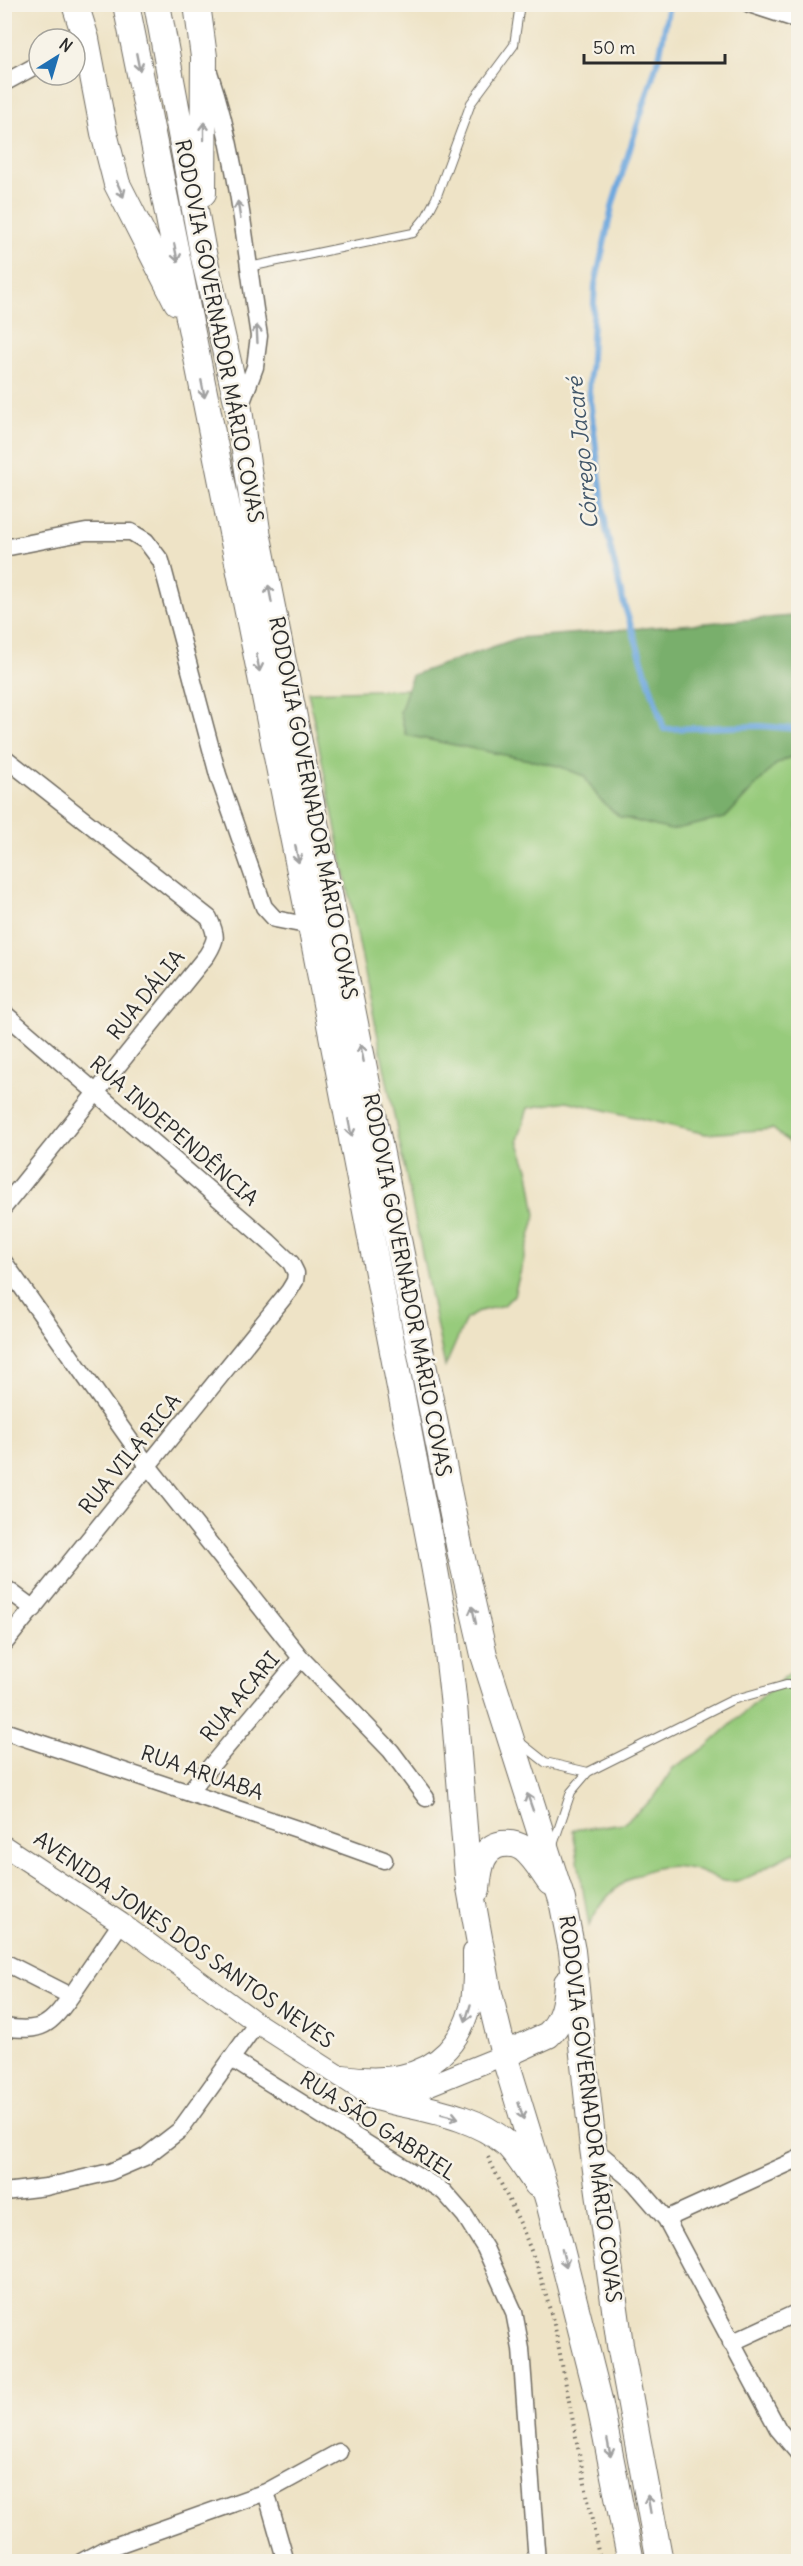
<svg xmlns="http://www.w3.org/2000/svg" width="803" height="2566" viewBox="0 0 803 2566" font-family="Delius,sans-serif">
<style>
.green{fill:#97cb7c;stroke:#617b54;stroke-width:1.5}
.forest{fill:#79af6c;stroke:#526d4c;stroke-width:1.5}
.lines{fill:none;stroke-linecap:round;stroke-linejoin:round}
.stream{stroke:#6ea8de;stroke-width:6}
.service-casing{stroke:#6f6b61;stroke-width:10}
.minor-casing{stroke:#6f6b61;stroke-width:19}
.tertiary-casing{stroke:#6f6b61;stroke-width:22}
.primary-casing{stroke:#6f6b61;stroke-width:28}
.path{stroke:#6f6b61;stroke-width:4;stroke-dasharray:1.5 4.5;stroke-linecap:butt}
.service{stroke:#fff;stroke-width:8}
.minor{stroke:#fff;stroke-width:16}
.tertiary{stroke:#fff;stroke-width:20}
.primary{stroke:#fff;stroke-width:26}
.oneway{stroke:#a0a0a0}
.labels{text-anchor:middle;stroke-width:5;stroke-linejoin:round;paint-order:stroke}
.street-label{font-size:21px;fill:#2b2b2b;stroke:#f7f3e8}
.water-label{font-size:22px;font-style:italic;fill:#42576a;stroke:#f7f3e8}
</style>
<rect width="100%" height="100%" fill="#f7f3e8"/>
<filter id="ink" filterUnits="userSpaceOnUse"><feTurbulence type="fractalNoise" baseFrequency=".0167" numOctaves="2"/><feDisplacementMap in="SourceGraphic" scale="12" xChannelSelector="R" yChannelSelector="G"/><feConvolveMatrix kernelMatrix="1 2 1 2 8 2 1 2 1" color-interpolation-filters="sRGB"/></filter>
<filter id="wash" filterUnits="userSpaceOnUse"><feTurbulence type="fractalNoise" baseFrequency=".008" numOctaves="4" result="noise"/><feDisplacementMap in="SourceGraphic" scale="24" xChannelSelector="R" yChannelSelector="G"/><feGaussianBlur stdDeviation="1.35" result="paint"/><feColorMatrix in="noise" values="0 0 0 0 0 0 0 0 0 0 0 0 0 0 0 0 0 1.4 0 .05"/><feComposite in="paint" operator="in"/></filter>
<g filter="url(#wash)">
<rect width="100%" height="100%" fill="#eee3c6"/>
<path class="green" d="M409 689 400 712 406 735 559 766 584 776 600 800 725 818 775 765 798 753V1150L773 1129 706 1134 567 1101 528 1108 518 1140 529 1172 536 1215 514 1295 504 1305 480 1311 466 1319 445 1367 308 692Z
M798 1671V1852C777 1857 758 1877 736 1881 719 1884 708 1873 692 1869 649 1857 606 1886 589 1926L573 1830 624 1823 654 1798 673 1768 705 1748 775 1685 790 1673Z"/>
<path class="forest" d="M792 616 798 618V753L775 765 725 818 671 830 620 817 600 800 584 776 559 766 406 735 400 712 412 675 518 638Z"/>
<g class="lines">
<path class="stream" d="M669 5 660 53 613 203 595 285 589 391 606 529 623 601 664 729 760 726 798 729"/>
</g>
</g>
<g filter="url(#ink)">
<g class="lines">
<defs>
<path id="service" d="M249 267 413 233 426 217 436 198 471 103 514 45 520 4
M521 1743 545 1762 588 1772
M553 1845 571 1792 588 1772 732 1700 786 1685H798"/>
<path id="minor" d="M749 4 798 20
M209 72C238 156 245 248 259 336L255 367 239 410
M4 83 39 64
M4 548 86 532H131L146 541 161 561 218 775 264 907 275 919 311 926
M4 757 209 918C217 936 217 939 207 955L4 1207
M4 1013 269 1242 291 1263 296 1273 295 1281 289 1291 4 1644
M4 1262 149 1467 301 1658 391 1751 426 1798
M4 1587 34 1609
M4 1731 312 1834 384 1860
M189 1792 301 1658
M4 1962 71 1996 121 1923
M4 2027C43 2033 50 2025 71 1996
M233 2060 444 2192 465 2216 485 2248 514 2312 521 2349 537 2562
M593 2148 634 2182 666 2219 778 2429 798 2453
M4 2192 46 2187 110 2172 145 2157 180 2130 257 2023
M666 2219 798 2159
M731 2343 798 2312
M266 2492 286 2562
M81 2562 103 2550 266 2492 339 2452"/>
<path id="tertiary" d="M4 1846 121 1923 257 2023 369 2095 420 2089 504 2055
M343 2075C402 2084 453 2070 470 2007 474 1989 473 1970 473 1952"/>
<path id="primary" d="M75 4 86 39 104 133 117 184 177 302
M126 4 311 926 430 1543 445 1626 454 1706 468 1877 489 1993 504 2055 549 2202 599 2400 631 2562
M157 4 203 253 239 410 258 537 460 1550 484 1655 562 1900 572 1951 593 2148 620 2345 660 2562
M197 4 204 57 203 193
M477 1889C479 1871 480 1848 502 1844 511 1843 517 1844 524 1849 535 1858 542 1871 550 1882
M504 2055 548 2035C563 2021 566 2002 567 1983
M369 2095C415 2109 468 2111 506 2143 518 2154 527 2171 537 2184"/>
</defs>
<use href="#service" class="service-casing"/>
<use href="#minor" class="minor-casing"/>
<use href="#tertiary" class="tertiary-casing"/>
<use href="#primary" class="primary-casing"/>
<path class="path" d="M488 2157 521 2225 539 2271 555 2328 600 2562"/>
<use href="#service" class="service"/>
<use href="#minor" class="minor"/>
<use href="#tertiary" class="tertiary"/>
<use href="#primary" class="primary"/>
</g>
<defs><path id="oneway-shaft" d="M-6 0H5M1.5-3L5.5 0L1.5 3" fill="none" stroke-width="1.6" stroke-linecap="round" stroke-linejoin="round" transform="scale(1.5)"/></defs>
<g class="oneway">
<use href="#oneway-shaft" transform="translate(138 62) rotate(79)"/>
<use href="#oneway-shaft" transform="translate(204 131) rotate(-90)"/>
<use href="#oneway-shaft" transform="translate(120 189) rotate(66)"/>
<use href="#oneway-shaft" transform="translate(239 210) rotate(-99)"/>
<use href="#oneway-shaft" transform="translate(176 253) rotate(79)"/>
<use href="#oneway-shaft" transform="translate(257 334) rotate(-93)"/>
<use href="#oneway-shaft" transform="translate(203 389) rotate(79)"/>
<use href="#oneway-shaft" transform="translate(270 594) rotate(-101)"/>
<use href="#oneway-shaft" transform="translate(258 663) rotate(79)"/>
<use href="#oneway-shaft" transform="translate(297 854) rotate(79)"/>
<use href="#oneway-shaft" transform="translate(362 1053) rotate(-101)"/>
<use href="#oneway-shaft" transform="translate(350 1128) rotate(79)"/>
<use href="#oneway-shaft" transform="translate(474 1615) rotate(-103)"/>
<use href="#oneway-shaft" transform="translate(530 1802) rotate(-109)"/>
<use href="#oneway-shaft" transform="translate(468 2013) rotate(107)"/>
<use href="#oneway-shaft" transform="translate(521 2111) rotate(73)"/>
<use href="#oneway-shaft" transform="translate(450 2116) rotate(14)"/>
<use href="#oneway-shaft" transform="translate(564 2258) rotate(76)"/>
<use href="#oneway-shaft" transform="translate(609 2448) rotate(79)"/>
<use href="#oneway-shaft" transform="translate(649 2504) rotate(-100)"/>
</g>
</g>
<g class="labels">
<g class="street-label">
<text transform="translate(219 331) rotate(79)" y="7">RODOVIA GOVERNADOR MÁRIO COVAS</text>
<text transform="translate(313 808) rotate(79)" y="7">RODOVIA GOVERNADOR MÁRIO COVAS</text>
<text transform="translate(146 995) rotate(-51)" y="7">RUA DÁLIA</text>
<text transform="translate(174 1131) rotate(41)" y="7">RUA INDEPENDÊNCIA</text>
<text transform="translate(407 1285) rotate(79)" y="7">RODOVIA GOVERNADOR MÁRIO COVAS</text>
<text transform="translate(130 1454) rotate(-51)" y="7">RUA VILA RICA</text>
<text transform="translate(240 1697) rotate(-50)" y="7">RUA ACARI</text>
<text transform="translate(202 1773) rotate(19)" y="7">RUA ARUABA</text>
<text transform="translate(184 1940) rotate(35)" y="7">AVENIDA JONES DOS SANTOS NEVES</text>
<text transform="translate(590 2109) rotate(83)" y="7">RODOVIA GOVERNADOR MÁRIO COVAS</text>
<text transform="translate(378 2126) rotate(33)" y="7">RUA SÃO GABRIEL</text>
</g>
<g class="water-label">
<text transform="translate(582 453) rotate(-96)" y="8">Córrego Jacaré</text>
</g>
</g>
<rect width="803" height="2566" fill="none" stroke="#f7f3e8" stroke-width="24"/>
<g transform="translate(57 57) rotate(37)"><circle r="28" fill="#f7f3e8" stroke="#a5a39c" stroke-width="1.5"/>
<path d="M0-4.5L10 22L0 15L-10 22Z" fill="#1f6fb2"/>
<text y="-9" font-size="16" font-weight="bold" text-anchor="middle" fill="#2b2b2b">N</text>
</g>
<path d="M584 54v9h141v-9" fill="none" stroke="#2b2b2b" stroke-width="3"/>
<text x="593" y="54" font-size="18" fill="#2b2b2b" stroke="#f7f3e8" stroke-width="4.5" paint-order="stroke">50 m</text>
</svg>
